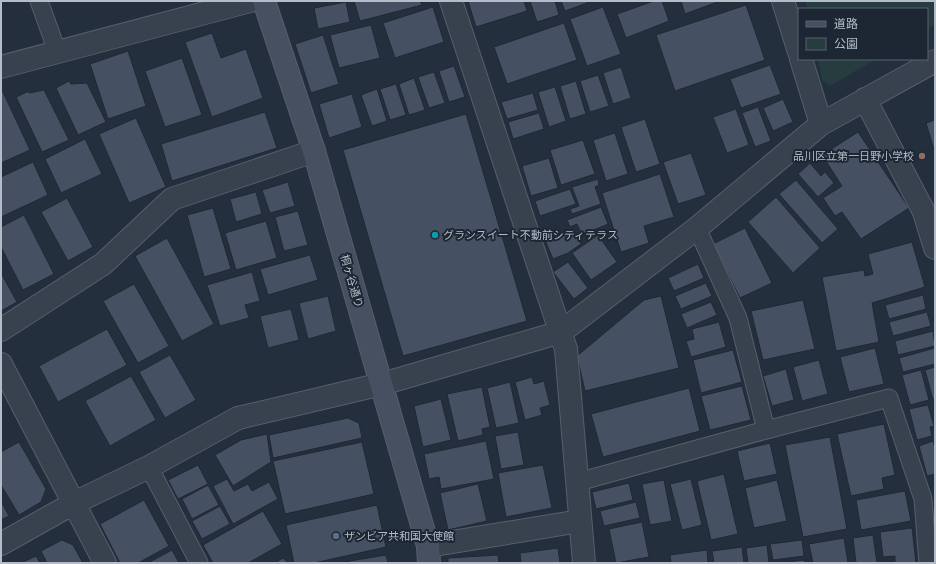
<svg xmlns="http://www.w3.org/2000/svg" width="936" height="564" viewBox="0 0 936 564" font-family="Raleway,'Noto Sans JP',sans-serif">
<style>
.green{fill:#263c3f}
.building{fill:#455162;stroke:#1f2835}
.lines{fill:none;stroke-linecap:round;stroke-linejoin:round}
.lane-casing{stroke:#565f6c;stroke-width:19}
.street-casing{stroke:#565f6c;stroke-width:24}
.secondary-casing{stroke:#565f6c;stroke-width:24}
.lane{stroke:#38414e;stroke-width:17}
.street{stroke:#38414e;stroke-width:22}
.secondary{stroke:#465061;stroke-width:22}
.education-dot{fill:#8d6e63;stroke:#1d2633;stroke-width:1.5}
.culture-dot{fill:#0f9aa8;stroke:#1d2633;stroke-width:1.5}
.service-dot{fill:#5c6f8a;stroke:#1d2633;stroke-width:1.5}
.labels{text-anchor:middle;stroke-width:4;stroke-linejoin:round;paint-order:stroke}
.poi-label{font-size:11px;fill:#b4bcc9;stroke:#1d2633;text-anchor:start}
.street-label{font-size:11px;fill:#b4bcc9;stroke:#1d2633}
</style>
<rect width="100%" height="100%" fill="#242f3e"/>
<path class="green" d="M806 1H935V24L927 29V9H807Z
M818 59H876L830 86 822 80Z"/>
<path class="building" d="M354 1H420L422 5 360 21Z
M468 1H524L527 11 476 27Z
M530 1H555L559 15 537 22Z
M561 1H586L587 3 565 11Z
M654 1H662L669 21 626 38 617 14Z
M681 1H720L685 14Z
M346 2 350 22 318 29 314 8Z
M746 5 765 60 675 91 656 35Z
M433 7 444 42 395 58 383 23Z
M603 7 621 54 587 66 570 19Z
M564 23 577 60 507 84 494 47Z
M371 25 380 58 339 68 330 35Z
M212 33 221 58 246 49 263 98 212 117 185 42Z
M323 35 339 84 311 93 295 44Z
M128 51 146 106 108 119 90 64Z
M182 58 202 115 165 127 145 71Z
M770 65 781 94 741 108 730 79Z
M454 66 465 97 449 102 439 71Z
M621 67 631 98 613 104 603 73Z
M434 72 445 103 429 108 418 77Z
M598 75 609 106 590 112 580 81Z
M414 78 425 110 409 115 399 84Z
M69 81 71 84 87 83 106 122 78 135 56 88Z
M576 81 586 114 570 119 560 86Z
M396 84 406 115 390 120 380 89Z
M555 87 566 121 549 127 538 92Z
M377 89 387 121 372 126 361 95Z
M2 90 30 150 1 163V91Z
M44 90 69 140 42 152 16 97 29 91V93Z
M533 93 538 110 507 119 501 102Z
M352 94 362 127 329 138 319 104Z
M783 99 793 122 773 131 763 108Z
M758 107 771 141 755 147 742 113Z
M736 109 749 145 727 153 713 117Z
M265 112 277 148 172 181 161 144Z
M539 113 544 129 513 139 508 122Z
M466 114 527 321 403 356 343 150Z
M136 118 166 187 129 203 99 134Z
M645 119 660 164 636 172 621 127Z
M935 120V153L926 123Z
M858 132 909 208 861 239 842 212 835 216 823 198 842 186 822 155Z
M615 133 628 174 606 181 593 140Z
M85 139 102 174 61 193 45 159Z
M583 140 595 174 561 185 550 150Z
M691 153 706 195 678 204 663 162Z
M549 158 558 188 531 196 522 166Z
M33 162 48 195 1 217V177Z
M810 163 821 176 825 172 834 183 818 197 798 174Z
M660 174 674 217 644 226 649 243 621 252 602 193Z
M598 179 599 185 595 187 601 204 572 214 570 209 579 206 572 187Z
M796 180 838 229 822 243 779 194Z
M288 182 295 206 270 213 262 190Z
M570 189 576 204 540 216 535 201Z
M256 192 262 214 236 222 230 199Z
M776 197 820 248 793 273 748 222Z
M67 198 93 247 68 261 41 212Z
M601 207 608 224 582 235 577 224 570 227 567 220Z
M213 208 231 269 204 277 187 215Z
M298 211 308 245 284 251 275 217Z
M24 215 54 274 23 290 1 247V227Z
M266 221 277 258 236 270 225 233Z
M574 228 581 244 568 253 553 259 545 240Z
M745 228 772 283 740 298 713 244Z
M598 235 617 262 591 280 572 253Z
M167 238 214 324 182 341 135 256Z
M912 242 925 287 872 303 879 342 836 351 822 277 864 270 865 276 873 274 868 254Z
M310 255 318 280 268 295 260 269Z
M568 262 588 288 574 299 553 272Z
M698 264 704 278 674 291 668 278Z
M252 272 260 301 245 305 249 318 220 326 207 285Z
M1 273 17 302 1 311Z
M706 283 712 296 681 309 675 296Z
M134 284 169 346 138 363 103 301Z
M923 295 926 309 889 319 885 305Z
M328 296 336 331 308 339 299 303Z
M661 296 679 368 585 391 577 356 644 300Z
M803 300 815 349 763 360 751 311Z
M711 302 717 315 687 328 681 314Z
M291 309 299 340 268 348 260 316Z
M927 312 931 326 893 336 889 322Z
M719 322 726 347 691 357 686 341 694 339 692 329Z
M107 329 127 365 58 402 39 366Z
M933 331 935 346 898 355 895 341Z
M875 348 884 384 849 392 840 357Z
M935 348V364L903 372 899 358Z
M733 350 742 382 701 393 693 360Z
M170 355 196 400 165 418 139 372Z
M819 360 828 394 802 401 793 367Z
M935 367V399L933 400 925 370Z
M786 369 794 400 772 406 763 376Z
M921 370 929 400 910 405 902 375Z
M131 376 156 420 110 446 85 401Z
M532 377 534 384 544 381 550 405 540 408 542 415 525 420 515 382Z
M510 382 519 423 496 428 487 388Z
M742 386 751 420 710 430 701 396Z
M482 387 490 427 482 429 483 435 458 441 447 394Z
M689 388 700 431 603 457 591 414Z
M441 399 451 440 423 447 414 406Z
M928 405 934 426 930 427 932 436 917 440 909 409Z
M348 418 359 423 362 438 273 458 269 435Z
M884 424 895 475 882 478 884 489 851 496 837 434Z
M518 432 524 465 501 469 495 436Z
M267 434 271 462 233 486 215 455 241 440Z
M830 437 847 529 803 537 785 445Z
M486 441 494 479 441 489 439 477 429 479 424 454Z
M933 441 935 448V474L927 476 919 446Z
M19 442 46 489 41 502 19 515 1 485V452Z
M362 442 374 494 285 514 273 461Z
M770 443 777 474 744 481 737 451Z
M198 465 208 484 178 499 168 480Z
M543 465 552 508 506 517 498 473Z
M724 474 738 534 711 540 697 481Z
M227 479 234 491 248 484 252 491 269 482 278 499 233 524 213 486Z
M691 479 702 525 682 530 670 484Z
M664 480 672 521 650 525 642 484Z
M777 480 787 521 754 528 745 488Z
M629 483 633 500 596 509 592 492Z
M478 484 487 521 448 530 440 493Z
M208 485 219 505 192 519 182 499Z
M905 491 911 521 861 530 856 500Z
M144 500 169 546 138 563H120L100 524Z
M1 501 9 516 1 520Z
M636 502 640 518 604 526 600 511Z
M377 505 386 547 314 563H294L286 525Z
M220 506 230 524 202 539 192 521Z
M263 511 282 544 248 563H213L203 545Z
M642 522 649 557 616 563 609 529Z
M912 528 916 563H895V556L883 557 880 532Z
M873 535 877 563H856L853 538Z
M844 538 848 563H813L809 544Z
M62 540 73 545 83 563H47L41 551Z
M802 540 804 556 773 560 770 544Z
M767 545 769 563H748L746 548Z
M742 547 744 563H714L712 551Z
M558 548 560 563H521L520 553Z
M172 550 179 563H148Z
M707 550 708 563H671L670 555Z
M386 555 388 563H338Z
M498 555 499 563H448V558Z
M36 556 40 563H23V562Z
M283 558 288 563H275Z
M804 560 805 563H779Z"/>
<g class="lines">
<defs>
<path id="lane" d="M39 1 57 51
M697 228 738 318 766 430
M149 467 199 563
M578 482 766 430 889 398 923 499 928 563"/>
<path id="street" d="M451 1 566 349 584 563
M783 1 799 52
M801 59 821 124
M1 67 250 1
M865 99 924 212 935 248
M1 330 103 264 172 199 314 151
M1 364 105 563
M1 544 74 503 149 467 238 418 382 384 561 332 697 228 821 124 935 61
M428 546 580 521"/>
<path id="secondary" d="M264 1 314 151 428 546 429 563"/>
</defs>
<use href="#lane" class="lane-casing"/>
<use href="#street" class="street-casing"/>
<use href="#secondary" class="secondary-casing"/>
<use href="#lane" class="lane"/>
<use href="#street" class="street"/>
<use href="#secondary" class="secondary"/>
</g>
<circle class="education-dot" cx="922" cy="156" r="4"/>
<circle class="culture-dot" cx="435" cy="235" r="4"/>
<circle class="service-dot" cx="336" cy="536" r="4"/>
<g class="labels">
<g class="poi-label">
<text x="914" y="160" text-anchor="end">品川区立第一日野小学校</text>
<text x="443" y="239">グランスイート不動前シティテラス</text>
<text x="344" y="540">ザンビア共和国大使館</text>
</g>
<g class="street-label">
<text transform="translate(352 281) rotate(74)" y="4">桐ヶ谷通り</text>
</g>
</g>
<rect width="936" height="564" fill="none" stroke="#b4bcc9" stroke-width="4"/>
<rect x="798" y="8" width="130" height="52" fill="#1d2633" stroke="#59626f"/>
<rect x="806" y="21" width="20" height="6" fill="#465061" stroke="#59626f"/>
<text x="834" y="28" font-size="12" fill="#b4bcc9">道路</text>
<rect x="806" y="38" width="20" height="12" fill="#263c3f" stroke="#59626f"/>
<text x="834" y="48" font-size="12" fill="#b4bcc9">公園</text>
</svg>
